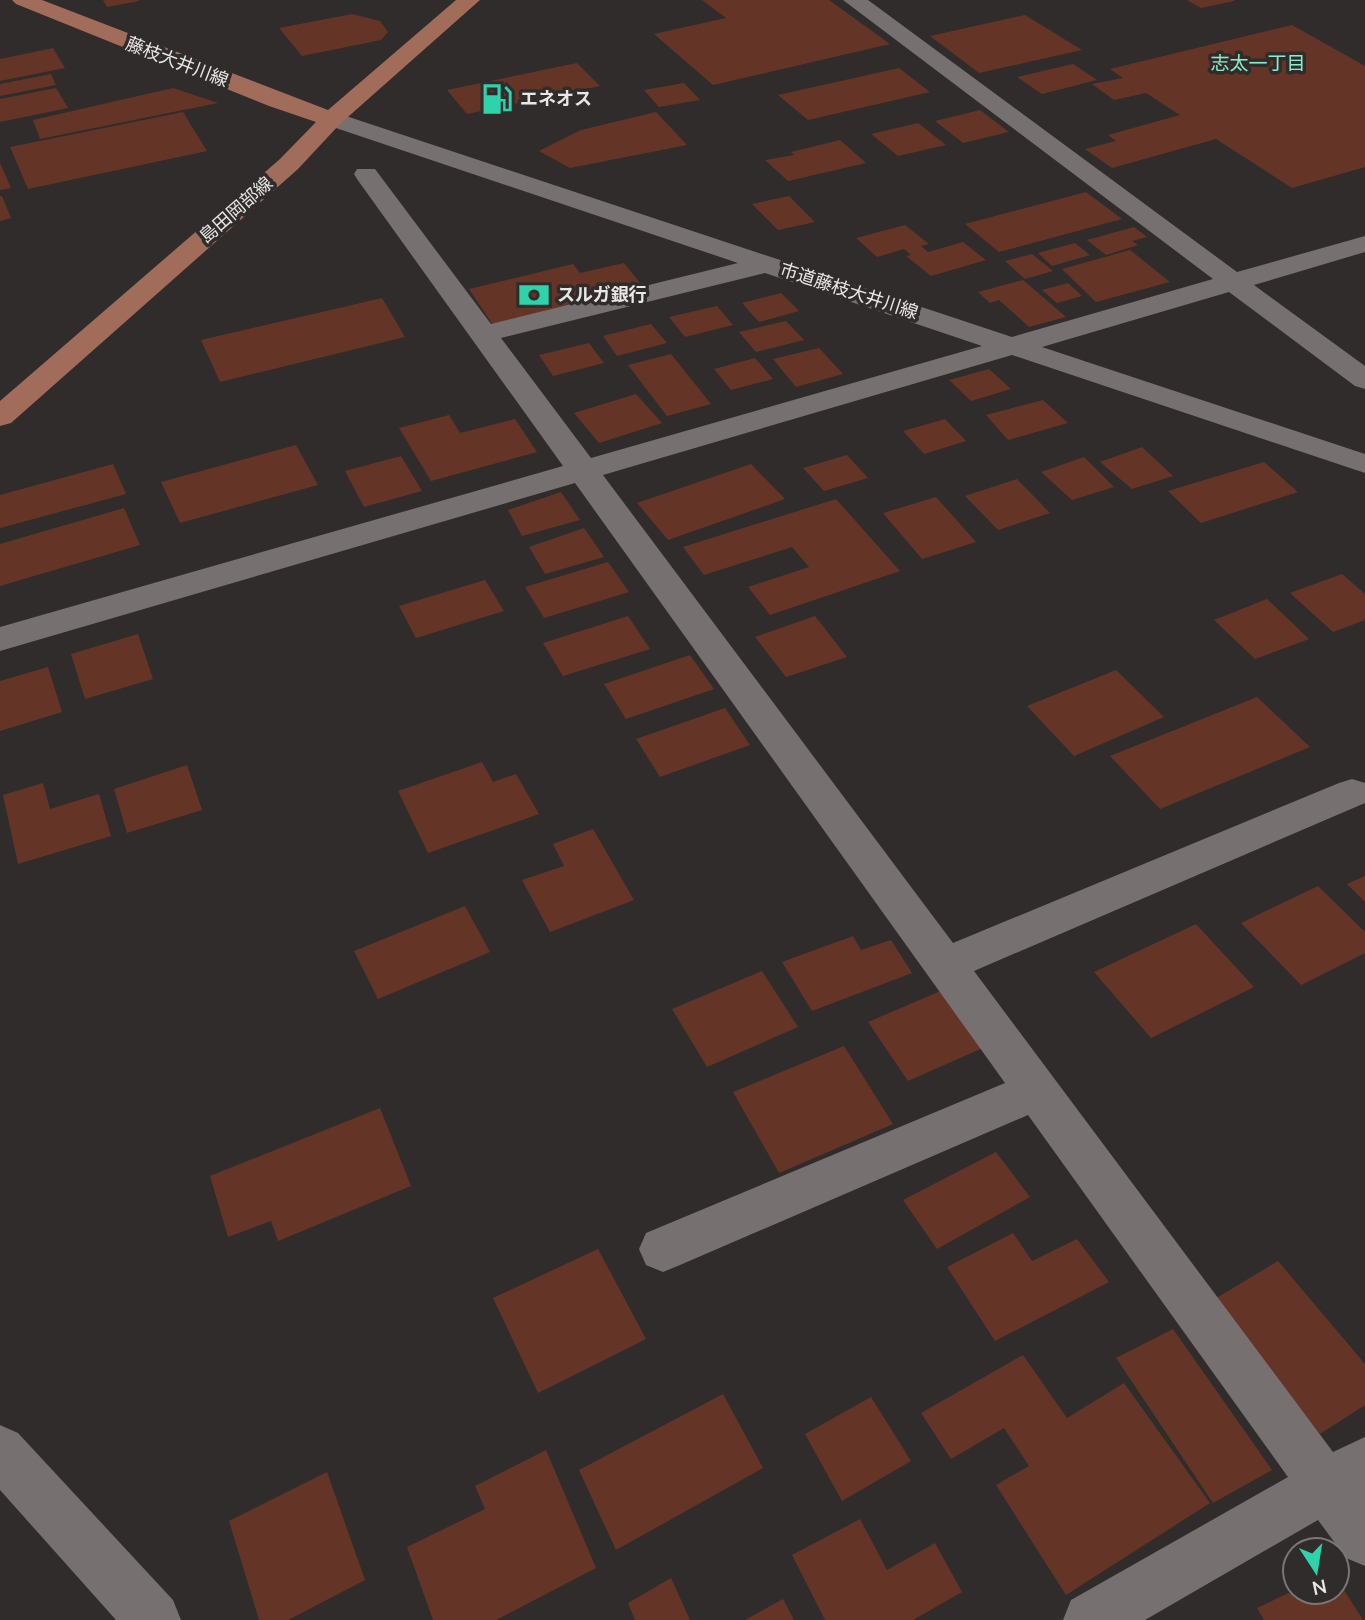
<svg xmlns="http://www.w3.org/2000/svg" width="1365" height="1620" viewBox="0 0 1365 1620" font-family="'Nunito Sans','Noto Sans JP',sans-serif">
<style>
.building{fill:#643526}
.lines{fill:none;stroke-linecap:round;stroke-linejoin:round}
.minor{fill:#767170;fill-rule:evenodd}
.major{fill:#a16c5a;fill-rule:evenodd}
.labels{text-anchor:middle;stroke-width:7;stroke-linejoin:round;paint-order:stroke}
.far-street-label{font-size:18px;fill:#e9e7e6;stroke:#302c2b}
.far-poi-label{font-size:18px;font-weight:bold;fill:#e9e7e6;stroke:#302c2b;text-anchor:start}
.far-neighbourhood-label{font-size:19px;fill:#8debcc;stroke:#302c2b}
</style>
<rect width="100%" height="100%" fill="#302c2b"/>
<path class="building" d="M103 0H139V1L107 7Z
M702 0H829L890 44 713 85 654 34 726 18Z
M1187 0H1234V1L1201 8Z
M352 14 380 21 388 32 381 40 302 56 279 28Z
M1025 15 1082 50 979 73 930 36Z
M1292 25 1365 66V167L1292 188 1216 139 1112 168 1085 149 1116 141 1108 135 1180 115 1146 93 1114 100 1092 84 1123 78 1110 69Z
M53 48 65 68 0 81V59Z
M577 63 600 86 467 114 447 90Z
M1073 64 1097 80 1042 94 1017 77Z
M899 68 930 92 808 120 778 95Z
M51 74 56 85 0 96V84Z
M684 83 700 100 659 107 644 90Z
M56 88 68 108 0 122V99Z
M173 88 218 103 40 139 33 120Z
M980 110 1009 132 963 143 935 121Z
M183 112 207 151 28 189 10 147Z
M656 112 687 145 570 168 539 151 581 130Z
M918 123 946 145 898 156 871 134Z
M840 140 866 163 788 181 765 160 794 155 791 152Z
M0 163 11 188 0 190Z
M1086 192 1122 219 999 252 965 224Z
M0 196H2L11 218 0 221Z
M789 196 815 222 778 230 752 204Z
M905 225 929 244 921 246 928 252 963 242 986 260 931 276 906 256 911 255 904 249 877 257 856 238Z
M1134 227 1147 237 1132 241 1138 245 1106 255 1087 240Z
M1075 243 1090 255 1052 266 1038 253Z
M1130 250 1170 282 1096 302 1062 269Z
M1032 254 1053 271 1025 279 1005 261Z
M624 263 644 288 493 325 469 289 573 264 580 273Z
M1023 280 1066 317 1029 327 999 300 990 303 978 292Z
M1068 283 1082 296 1057 303 1042 290Z
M781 293 799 311 759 322 742 303Z
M382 298 405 337 220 382 201 340Z
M717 306 733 325 685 337 669 317Z
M786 321 804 340 756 352 739 332Z
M651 324 667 343 617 356 603 336Z
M589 343 604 363 553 376 539 355Z
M819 348 843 374 796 387 773 359Z
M671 354 711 404 667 416 628 365Z
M755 358 773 379 731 390 714 369Z
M989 369 1011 389 971 401 949 380Z
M636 394 662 423 599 443 574 413Z
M1043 400 1068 423 1008 440 986 415Z
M449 415 460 433 515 419 537 452 431 481 399 428Z
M945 419 966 441 924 454 903 431Z
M296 445 318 485 180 523 161 482Z
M1142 447 1173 476 1132 489 1100 462Z
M847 455 868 478 824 491 803 468Z
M401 456 422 491 364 507 345 471Z
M1084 457 1114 487 1072 500 1041 472Z
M1264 462 1298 492 1201 523 1168 491Z
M113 464 126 494 0 528V495Z
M751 464 785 499 668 540 637 503Z
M1017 479 1050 513 998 530 965 496Z
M561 492 580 520 522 536 508 510Z
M936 497 976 542 922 559 883 513Z
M836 499 900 571 770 615 748 587 809 567 792 547 704 575 683 547Z
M124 508 140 545 0 586V544Z
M584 528 604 557 545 574 529 547Z
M608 562 629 592 544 618 525 587Z
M1342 574 1365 594V620L1333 632 1290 593Z
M485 580 504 611 416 638 399 606Z
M1267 599 1309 639 1255 659 1214 620Z
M628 616 650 649 563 676 543 643Z
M815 616 847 657 786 677 755 637Z
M138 634 153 679 85 699 71 654Z
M690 655 714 689 626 719 604 684Z
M48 667 62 712 0 731V681Z
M1116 670 1164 717 1074 756 1027 706Z
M1257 697 1310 747 1160 809 1110 756Z
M725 708 750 745 660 777 636 739Z
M482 762 493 782 516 774 539 814 428 853 398 791Z
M187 765 202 810 127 833 114 789Z
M43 783 50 809 99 794 111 836 18 864 3 795Z
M593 829 634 900 550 932 522 880 564 866 553 844Z
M1365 876V902L1347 884Z
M1318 886 1365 932V953L1301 985 1241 923Z
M465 906 490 952 378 999 354 951Z
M1196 924 1254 987 1151 1038 1094 972Z
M853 936 861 950 891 940 912 973 812 1011 782 962Z
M762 971 798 1027 707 1067 672 1009Z
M943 990 985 1047 908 1081 868 1022Z
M844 1046 893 1124 779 1173 733 1092Z
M380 1108 411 1186 278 1241 271 1221 228 1237 210 1176Z
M996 1152 1030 1197 937 1249 903 1200Z
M1013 1233 1032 1261 1077 1239 1109 1282 995 1341 947 1267Z
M598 1249 646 1339 538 1393 493 1298Z
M1278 1261 1365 1364V1405L1320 1434 1213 1300Z
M1173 1329 1272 1470 1213 1503 1116 1358Z
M1023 1355 1067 1418 1124 1383 1210 1503 1066 1595 996 1485 1029 1466 1004 1428 951 1459 921 1413Z
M723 1394 763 1468 616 1550 579 1470Z
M871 1397 911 1461 842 1501 805 1434Z
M546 1450 596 1568 496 1620H433L407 1547 485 1509 475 1486Z
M327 1472 365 1580 288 1620H259L229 1521Z
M860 1519 887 1570 935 1543 962 1592 913 1620H825L792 1555Z
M671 1578 690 1620H635L628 1603Z
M1337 1579 1363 1620H1264L1257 1608 1295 1590 1337 1592Z
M783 1599 794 1620H745Z"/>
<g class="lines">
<path class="minor" d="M843 0H868L1237 272 1365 236V252L1254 285 1365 366V389L1355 386 1229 292 1042 347 1365 454V473L1012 355 603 475 953 943 1339 783 1352 779 1365 783V803L974 971 1333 1452 1365 1437V1566L1346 1558 1318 1520 1145 1620H1063L1071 1600 1288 1477 1028 1115 680 1265 663 1272 646 1265 639 1249 646 1233 1005 1083 575 483 0 651V627L563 466 357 179 354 174 357 169H375L491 324 738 263 324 124 320 119 324 114H340L1012 337 1213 279ZM765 273 982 346 591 458 501 338Z
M0 1425 18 1433 173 1600 181 1620H116L0 1490Z"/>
<path class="major" d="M12 0H42L328 110 456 0H480L340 124 298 169 11 423 0 426V401L280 159 316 122 269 106 16 4Z"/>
</g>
<defs>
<symbol id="fuel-bare" viewBox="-9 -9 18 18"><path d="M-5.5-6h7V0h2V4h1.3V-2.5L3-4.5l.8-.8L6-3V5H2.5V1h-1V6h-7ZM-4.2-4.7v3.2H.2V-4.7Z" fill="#2dd4ab" stroke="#302c2b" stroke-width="2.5" paint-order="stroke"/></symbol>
<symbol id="bank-bare" viewBox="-9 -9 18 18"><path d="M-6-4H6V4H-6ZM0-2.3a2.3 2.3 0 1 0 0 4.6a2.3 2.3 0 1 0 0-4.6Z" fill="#2dd4ab" stroke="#302c2b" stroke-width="2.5" paint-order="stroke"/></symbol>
</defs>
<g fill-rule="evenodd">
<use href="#fuel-bare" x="475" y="77" width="44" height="44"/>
<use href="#bank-bare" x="512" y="273" width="44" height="44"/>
</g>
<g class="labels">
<g class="far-street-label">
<text transform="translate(177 62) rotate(21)" y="6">藤枝大井川線</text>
<text transform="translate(236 210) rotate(-41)" y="6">島田岡部線</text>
<text transform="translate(849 291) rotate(18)" y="6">市道藤枝大井川線</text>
</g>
<g class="far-poi-label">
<text x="520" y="105">エネオス</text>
<text x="557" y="301">スルガ銀行</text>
</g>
<g class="far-neighbourhood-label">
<text x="1258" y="70">志太一丁目</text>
</g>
</g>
<g transform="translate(1316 1571) rotate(168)"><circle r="33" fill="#302c2b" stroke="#7a7776" stroke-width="2"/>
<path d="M0-5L12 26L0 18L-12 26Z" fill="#2dd4ab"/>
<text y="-10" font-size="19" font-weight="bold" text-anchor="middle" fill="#e9e7e6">N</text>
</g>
</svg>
